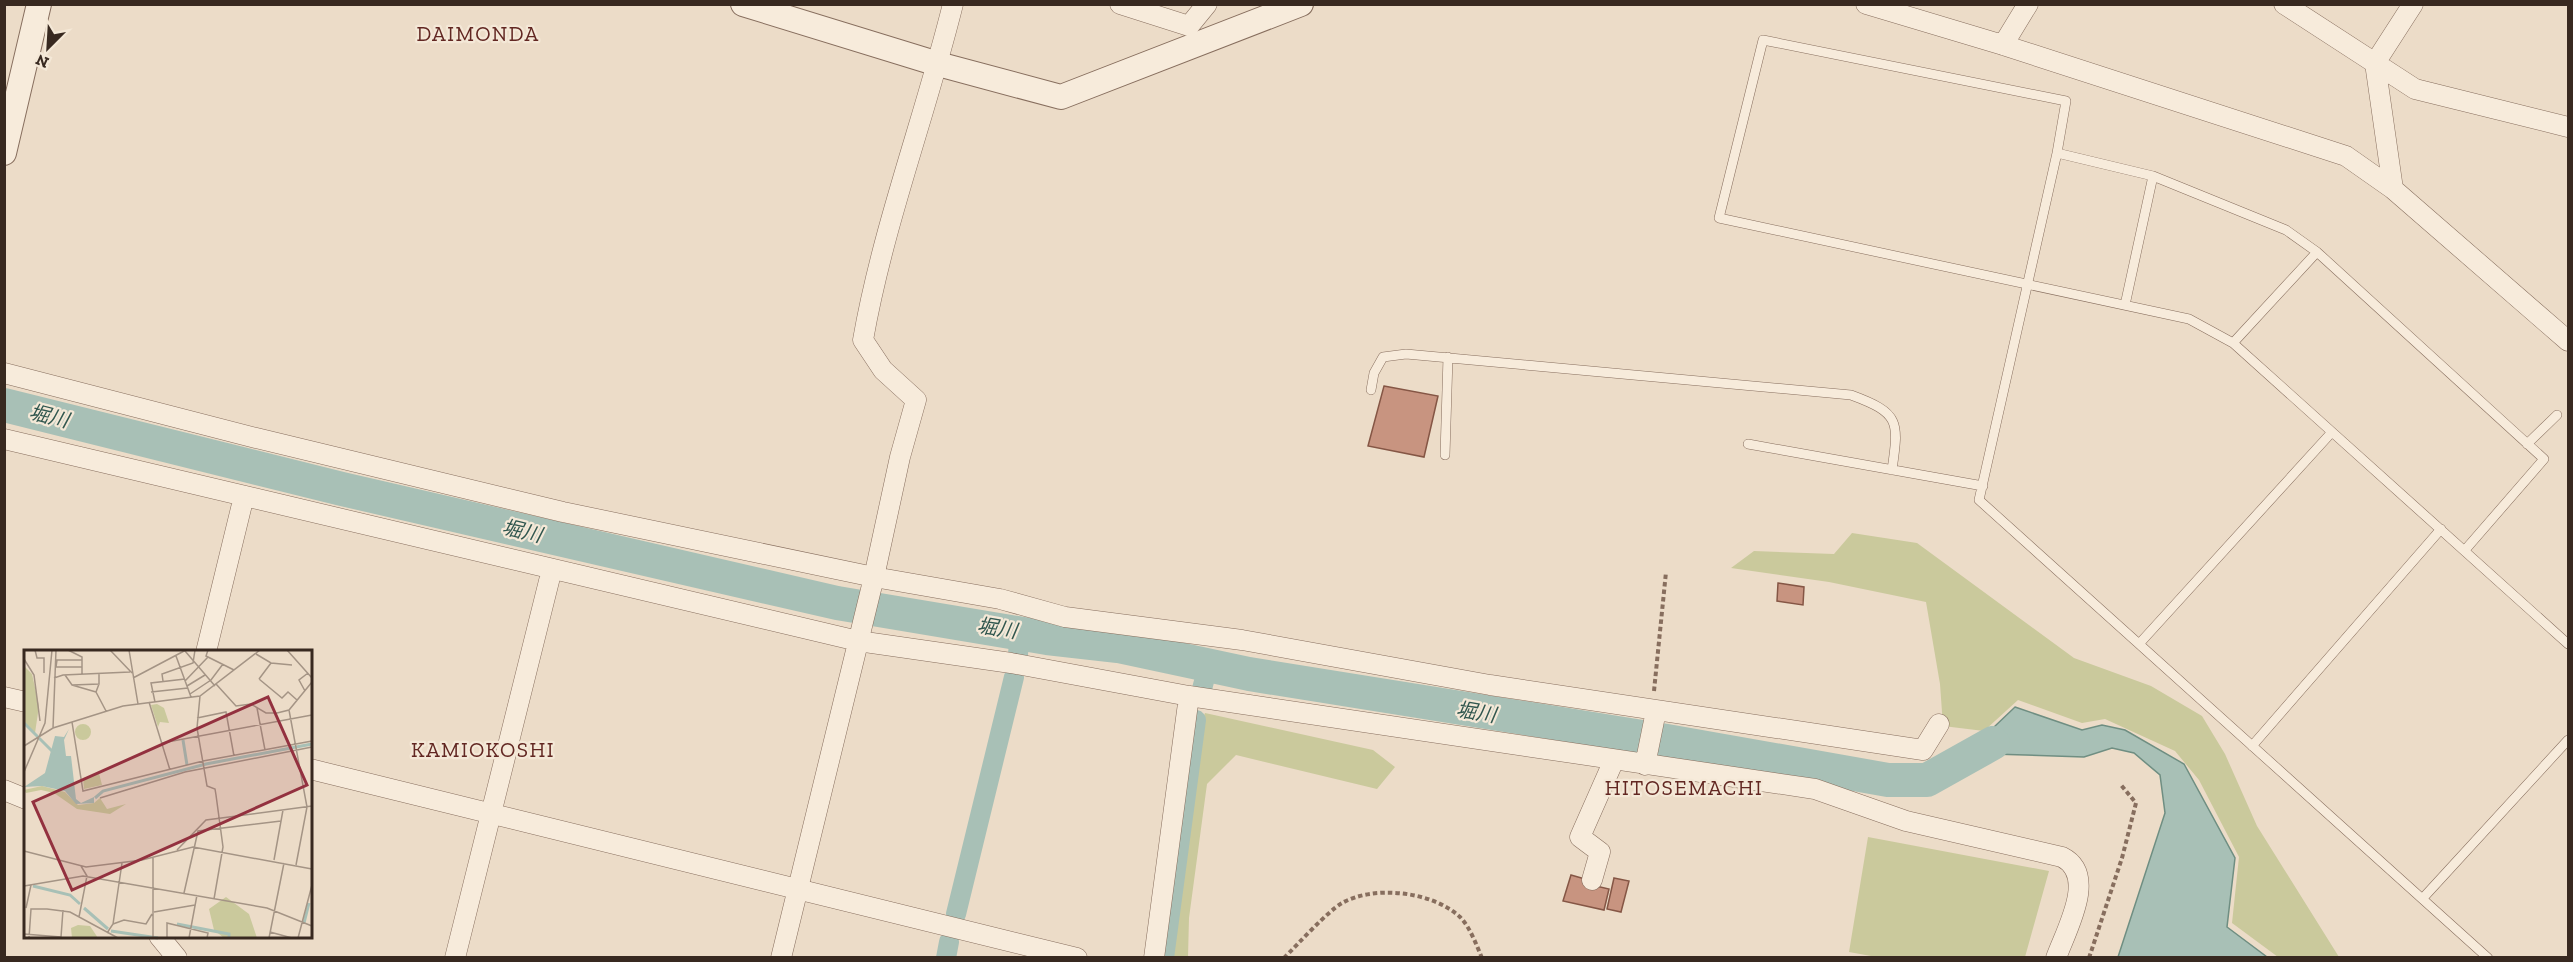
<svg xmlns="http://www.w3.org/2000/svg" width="2573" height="962" viewBox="0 0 2573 962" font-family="'Zilla Slab','Noto Sans JP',serif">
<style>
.green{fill:#cac99c}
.water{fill:#a8c0b6;stroke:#6f8e82;stroke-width:1.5}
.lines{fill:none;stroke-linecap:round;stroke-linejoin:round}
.canal{stroke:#a8c0b6;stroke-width:20}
.river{stroke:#a8c0b6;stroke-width:34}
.building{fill:#c89480;stroke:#855645;stroke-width:1.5}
.service-casing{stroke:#876e5e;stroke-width:10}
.minor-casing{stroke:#876e5e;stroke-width:21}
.tertiary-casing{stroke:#876e5e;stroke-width:26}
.path{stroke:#876e5e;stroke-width:4;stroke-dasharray:4.5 3;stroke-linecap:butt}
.service{stroke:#f7ebdb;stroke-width:9}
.minor{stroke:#f7ebdb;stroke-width:20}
.tertiary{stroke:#f7ebdb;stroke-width:24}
.labels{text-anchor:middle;stroke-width:4.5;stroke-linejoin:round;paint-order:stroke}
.water-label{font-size:20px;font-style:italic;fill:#31574f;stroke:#f4e8d7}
.quarter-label{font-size:21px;letter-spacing:1.5px;fill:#622722;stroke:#f4e8d7}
.inset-river{fill:none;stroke:#a8c0b6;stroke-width:3}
.inset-road{fill:none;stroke:#a49485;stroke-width:1.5}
.view{fill:#93313f;fill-opacity:0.15;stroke:#93313f;stroke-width:3}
.inset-edge{fill:none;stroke:#382920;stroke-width:3}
</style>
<rect width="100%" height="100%" fill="#ecdcc8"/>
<path class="green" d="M1852 533 1917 543 2074 658 2151 686 2202 716 2225 754 2257 826 2339 957H2343H2278L2232 923 2239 857 2199 780 2175 751 2105 719 2082 723 2018 700 1984 731 1943 726 1940 684 1926 602 1829 582 1731 568 1754 551 1834 554Z
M1205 713 1373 750 1395 767 1377 789 1236 755 1207 784 1189 918 1188 957H1165L1194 742Z
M1868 837 2049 871 2025 957 1882 958 1849 952Z"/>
<path class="water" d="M2015 707 2082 730 2102 725 2125 730 2184 764 2235 858 2227 927 2267 957H2118L2165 813 2160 775 2134 753 2112 748 2084 757 1992 754 1994 727Z"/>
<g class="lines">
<path class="canal" d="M1018 654 1020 633
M1202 689 1208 666
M956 914 1014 677
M946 958 949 942
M1164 958 1196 720"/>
<path class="river" d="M4 405 342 489 837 603 1047 638 1118 646 1249 674 1667 741 1888 780H1927L1993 743"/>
</g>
<path class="building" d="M1384 386 1438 396 1424 457 1368 446Z
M1778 583 1804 587 1803 605 1777 601Z
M1571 875 1585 879 1583 883 1609 889 1604 910 1563 901Z
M1614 878 1629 881 1621 912 1607 909Z"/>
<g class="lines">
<defs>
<path id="service" d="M2057 153 2066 101 1763 40 1719 218 2189 319 2233 343 2568 644
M2125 305 2153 176
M2233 343 2317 252
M1371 390 1374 373 1383 357 1406 354 1851 395C1900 413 1899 421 1892 470
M1748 444 1983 486
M2527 444 2557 415
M1445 455 1448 357
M2465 550 2544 459 2317 252 2286 230 2153 176 2057 153 1979 500 2488 958
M2139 644 2332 432
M2252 746 2441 529
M2423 898 2568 740"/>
<path id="minor" d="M1120 4 1189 26 1207 4
M1866 4 2003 45 2346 156 2393 189 2568 341
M2284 4 2415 89 2568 127
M2003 45 2028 4
M2393 189 2375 63 2413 4
M4 373 256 438 563 512 874 577 1000 599 1065 617 1242 640 1490 685 1923 750 1939 724
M4 439 858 641 1011 663 1189 696 1815 789 1906 821 2062 857C2098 875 2066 930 2056 958
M206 652 244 496
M4 697 26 702
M1645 765 1656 711
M310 769 1077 958
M4 790 26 799
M1592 880 1600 852 1580 837 1614 760
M159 936 177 958
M455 958 552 569
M781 958 874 577 900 457 916 400 883 370 863 340C883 226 925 117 953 4
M1154 958 1189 696"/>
<path id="tertiary" d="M743 4 938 64 1061 97 1301 4
M4 153 39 4"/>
</defs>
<use href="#service" class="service-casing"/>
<use href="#minor" class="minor-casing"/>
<use href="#tertiary" class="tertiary-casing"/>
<path class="path" d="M1654 691 1666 572
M1284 958C1298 944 1327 912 1342 903 1374 885 1432 891 1460 917 1470 927 1476 944 1482 958
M2089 958 2122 858 2136 803 2121 785"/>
<use href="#service" class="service"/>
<use href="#minor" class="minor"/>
<use href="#tertiary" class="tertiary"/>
</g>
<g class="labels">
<g class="water-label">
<text transform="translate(49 416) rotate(14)" y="7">堀川</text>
<text transform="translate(522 531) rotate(13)" y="7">堀川</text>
<text transform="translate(997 628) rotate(9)" y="7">堀川</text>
<text transform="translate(1476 712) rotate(9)" y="7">堀川</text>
</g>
<g class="quarter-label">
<text x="478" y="41">DAIMONDA</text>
<text x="483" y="757">KAMIOKOSHI</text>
<text x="1684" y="795">HITOSEMACHI</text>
</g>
</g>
<g transform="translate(24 650)">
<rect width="288" height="288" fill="#ecdcc8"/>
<path d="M0 16 8 24 15 56 11 83 2 76 0 66ZM133 54 140 58 145 73 136 72 134 77 127 55ZM51 82a8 8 0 1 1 16 0a8 8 0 1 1-16 0ZM75 123 78 135 60 139 59 128ZM18 136 41 142 54 155 70 153 76 148 83 159 102 154 86 164 53 159 30 143 17 140 2 143 0 140ZM202 247 225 264 233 288H200L190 280 185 259ZM54 275 66 276 74 288H48L47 278Z" fill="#cac99c"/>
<path d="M45 79 40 90 42 106H47L52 149 57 153 70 147V153L52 154 41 141 18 136 0 137 21 123 31 86 40 87Z" fill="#a8c0b6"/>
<path class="inset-river" d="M0 73 28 101M159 90 163 115M71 148 79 141 182 114 288 94M9 236 46 245 56 254M60 258 84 279M280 273 285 253M153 274 205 284V288M87 281 134 288"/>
<path class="inset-road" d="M11 0 13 8H20V23M44 0 58 7V24M86 0 108 23M105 0 114 54M184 0 182 6 210 20M263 0 288 28M161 1 191 36M232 4 247 13 268 15M152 6 167 47M0 9 10 25 16 71M58 10H33L32 17H58M41 25 48 35 75 34V24M30 28 39 25 106 22M109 28 162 0M235 29 258 48 264 42 273 50M235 29 247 13M139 31 138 24 169 13 171 0M161 31 184 7M75 34 72 42 82 61M192 34 212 56 227 54 242 63H253L265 60 288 32M48 35 72 42M163 36 181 25M281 41 275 30 284 23M127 42 164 38M166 44 187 30 199 14M176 46 173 78 183 136 191 139 192 145 199 197 190 249M125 52 146 120M131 52 127 33 161 29M233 58 241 100M265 60 283 157 272 215M173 68 202 62 210 106M48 72 59 141 179 111 288 91M29 78 32 0M138 93 288 65M0 96 29 78 99 56 176 46 236 0M0 122 21 73 28 0M76 148 161 122 288 97M153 200 182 170 288 156M0 201 62 217 118 210 169 197 288 219M129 208V288M250 210 259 160M0 236 59 226 243 258 288 276M160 243 174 181 257 171M2 258 7 235M130 262 171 255M55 267 63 226 57 216M89 274 100 270 122 274 128 264M246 282 268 288M83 283 89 274 98 213M0 284 37 287M37 287 39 260M5 288 7 259H23L46 262 94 288M143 288V273L184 283 183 288M165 288 173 245M245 288 260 213M274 288 288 235"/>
<path class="view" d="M244 47 283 135 48 240 9 152Z"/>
<rect width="288" height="288" class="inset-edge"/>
</g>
<rect width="2573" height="962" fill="none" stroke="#382920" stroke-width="12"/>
<g transform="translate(48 48) rotate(204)" stroke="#f4e8d7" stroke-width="4.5" paint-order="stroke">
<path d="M0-4.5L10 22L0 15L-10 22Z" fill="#382920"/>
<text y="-9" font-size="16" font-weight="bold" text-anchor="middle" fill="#382920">N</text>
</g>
</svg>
